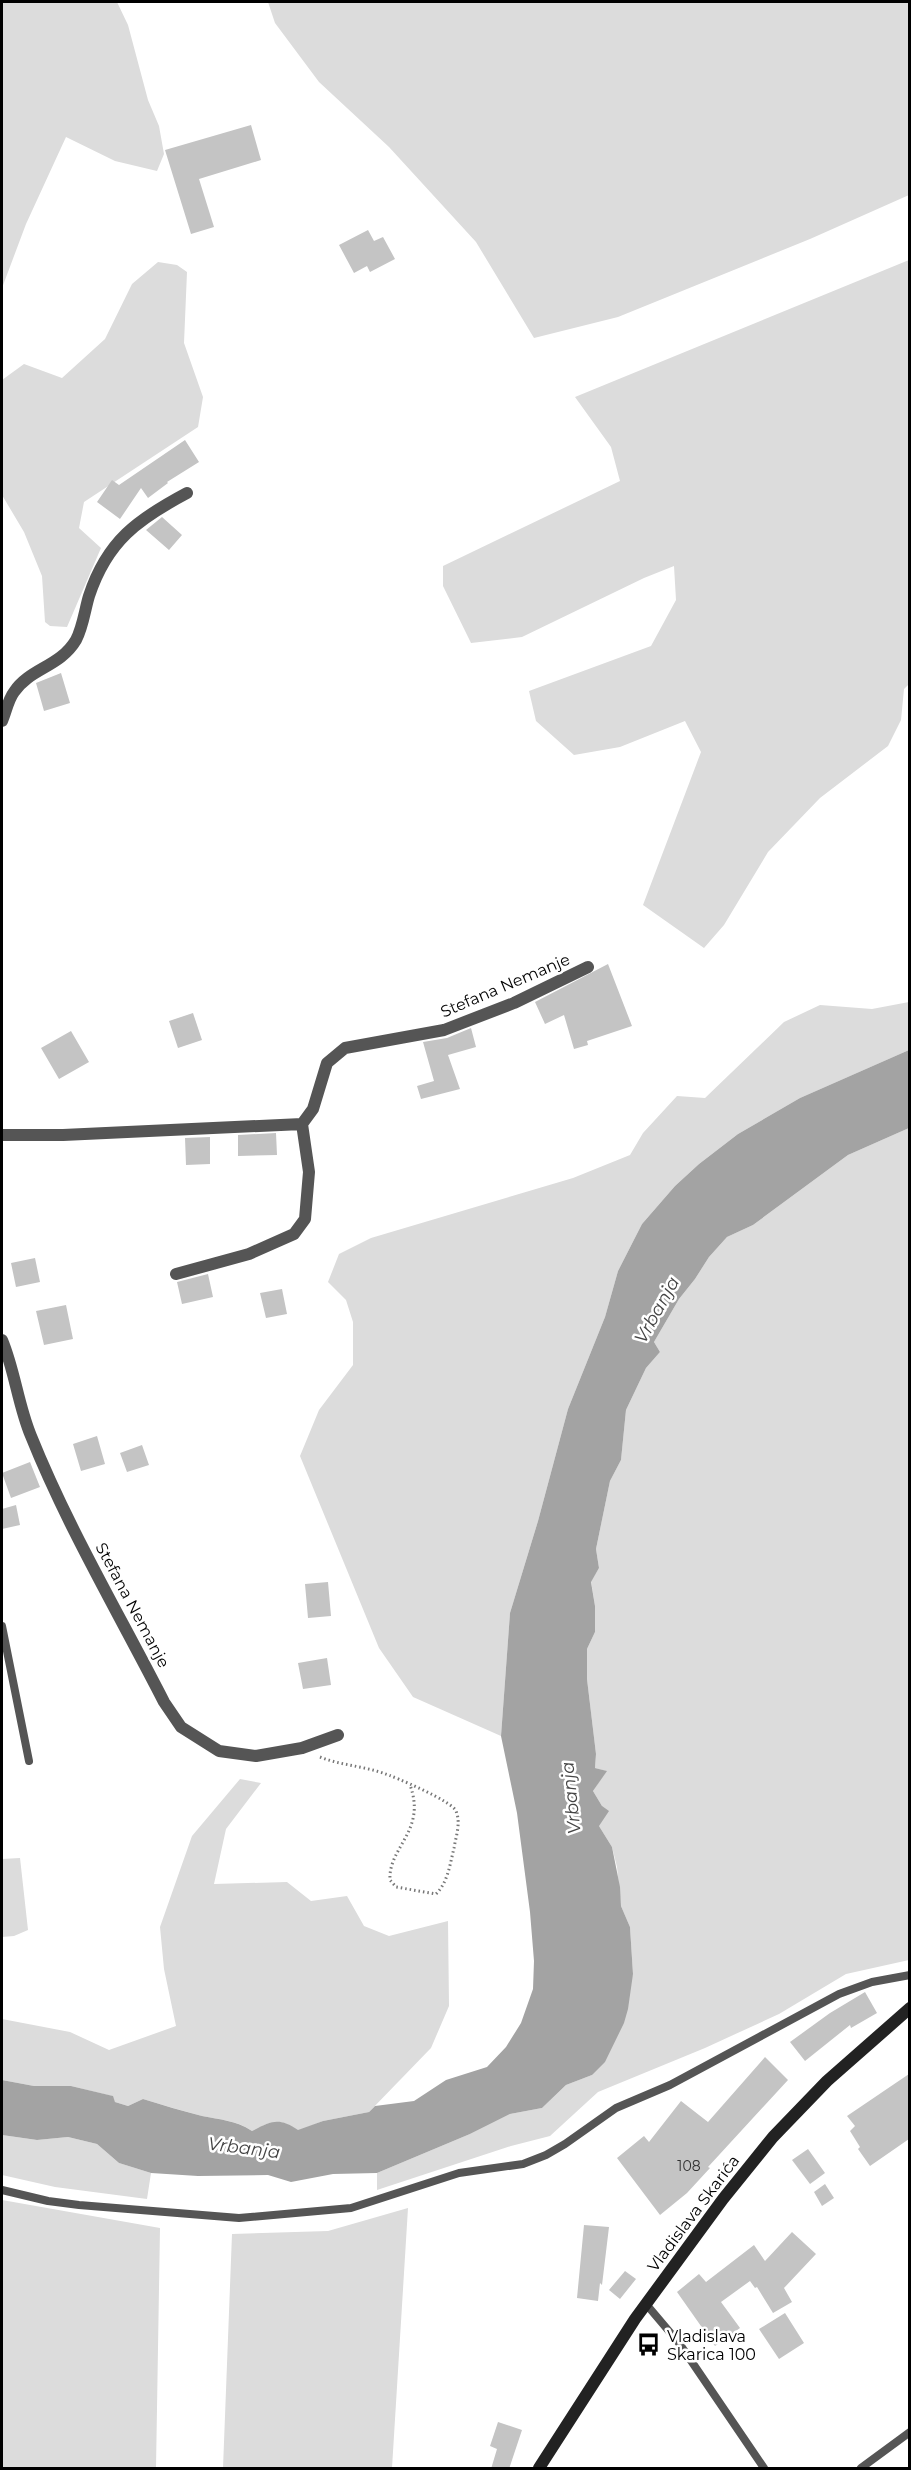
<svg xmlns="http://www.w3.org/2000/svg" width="911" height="2470" viewBox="0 0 911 2470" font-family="Montserrat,sans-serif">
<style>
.green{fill:#dcdcdc}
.water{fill:#a3a3a3}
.building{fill:#c4c4c4}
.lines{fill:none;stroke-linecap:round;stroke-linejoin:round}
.path{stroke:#777;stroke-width:3;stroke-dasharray:1.5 3;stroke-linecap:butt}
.lane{stroke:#555;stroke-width:8}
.street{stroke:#555;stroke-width:12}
.secondary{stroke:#222;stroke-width:12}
.labels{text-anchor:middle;stroke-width:5;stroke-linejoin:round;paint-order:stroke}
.number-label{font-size:14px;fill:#313131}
.street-label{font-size:16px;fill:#000;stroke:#fff}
.poi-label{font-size:16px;fill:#000;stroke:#fff;text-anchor:start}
.water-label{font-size:18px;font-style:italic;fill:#444;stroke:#fff}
</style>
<rect width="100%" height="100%" fill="#fff"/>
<path class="green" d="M2 2H117L128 25 148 100 159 126 164 154 157 171 115 161 66 137 26 224 2 288Z
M268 2H909V195L810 239 618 317 534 338 476 242 389 147 319 82 275 23Z
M909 260 910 683 904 689 901 720 888 746 820 798 768 852 724 925 704 948 643 905 701 752 685 721 620 747 574 755 536 721 529 691 651 646 676 600 674 566 644 578 522 637 471 643 443 586V566L620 481 611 447 575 397Z
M158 262 177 265 187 272 184 343 203 397 198 427 84 502 79 528 101 548 67 627 50 626 45 622 42 576 24 532 2 495V380L24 364 62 378 105 339 132 284Z
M909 1002V1050L800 1098 738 1134 699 1164 675 1186 642 1224 618 1271 605 1317 568 1409 538 1521 510 1613 501 1736 413 1697 379 1648 300 1456 319 1410 353 1365V1322L346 1300 328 1282 339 1254 371 1238 573 1178 630 1155 643 1133 677 1096 705 1098 784 1022 820 1005 872 1009Z
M909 1128V1960L846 1974 779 2014 705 2048 598 2092 550 2136 511 2146 377 2190V2173L470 2134 510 2114 542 2108 566 2085 592 2075 633 1974 630 1927 621 1906 617 1867 612 1847 599 1826 602 1806 593 1791 606 1771 595 1768 596 1754 587 1679V1649L595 1632V1606L591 1581 599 1568 596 1549 610 1481 621 1460 626 1410 646 1368 660 1352 654 1342 679 1299 695 1279 709 1257 727 1237 753 1225 848 1155Z
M240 1779 261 1783 226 1829 214 1884 287 1882 311 1901 347 1896 364 1926 389 1936 448 1921 449 2006 431 2048 369 2112 323 2121 298 2131C280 2117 271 2121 252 2131 236 2120 221 2120 202 2116 183 2111 163 2105 143 2099L128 2106 115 2102 112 2096 71 2086H34L2 2080V2019L70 2032 109 2050 176 2026 164 1969 160 1927 192 1836Z
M20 1858 28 1930 14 1936 2 1937V1859Z
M2 2135 37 2140 68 2137 97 2144 119 2163 151 2173 147 2199 55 2187 2 2175Z
M2 2200 160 2228 156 2468H2Z
M408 2208 392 2468H223L232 2234 328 2231Z"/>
<path class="water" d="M909 1050V1128L848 1155 753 1225 727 1237 709 1257 695 1279 679 1299 654 1342 660 1352 646 1368 626 1410 621 1460 610 1481 596 1549 599 1568 591 1582 595 1606V1632L587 1649V1679L596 1754 595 1768 607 1771 593 1791 602 1806 609 1811 599 1826 612 1847 620 1887 621 1906 630 1927 633 1974 628 2009 624 2023 605 2062 592 2075 566 2085 542 2108 510 2114 470 2134 377 2173 333 2174 291 2182 268 2175 198 2176 151 2173 119 2163 97 2144 68 2137 37 2140 2 2135V2080L34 2086H71L113 2096 115 2102 128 2106 143 2099C163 2105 182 2111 202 2116 221 2120 235 2120 252 2131 271 2121 279 2117 298 2130L323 2121 369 2112 375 2106 414 2101 446 2080 487 2067 506 2047 521 2023 533 1989 534 1961 530 1912 517 1813 501 1736 510 1613 538 1521 568 1409 605 1317 618 1271 642 1224 675 1186 699 1164 738 1134 800 1098Z"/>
<path class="building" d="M251 125 261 160 199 179 214 227 191 234 165 150Z
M368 230 374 241 383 237 395 259 370 272 367 266 354 273 339 245Z
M185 440 199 462 167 482 168 483 148 498 141 488 120 519 97 502 112 480 119 485Z
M162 517 182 535 169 550 146 530Z
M61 673 70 703 44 711 36 683Z
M608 964 632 1026 587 1041 588 1045 574 1049 564 1015 545 1024 535 1002Z
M193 1013 202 1040 178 1048 169 1021Z
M471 1028 476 1047 448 1055 460 1089 421 1099 417 1086 434 1081 423 1042 447 1038Z
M71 1031 89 1062 59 1079 41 1048Z
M276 1133 277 1155 238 1156V1135Z
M210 1137V1164L186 1165 185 1138Z
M35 1258 40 1282 16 1287 11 1263Z
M208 1274 213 1297 182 1304 177 1282Z
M282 1289 287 1314 266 1318 260 1293Z
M66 1305 73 1339 44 1345 36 1311Z
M97 1436 105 1464 81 1471 73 1444Z
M142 1445 149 1465 127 1472 120 1453Z
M30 1462 40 1487 11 1498 2 1473Z
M16 1505 20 1525 2 1529V1509Z
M328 1582 331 1616 308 1618 305 1584Z
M327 1658 331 1685 303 1689 298 1663Z
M865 1992 877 2013 851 2028 850 2025 805 2061 790 2042 830 2013Z
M765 2057 788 2080 708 2167 710 2168 687 2193 660 2215 617 2158 644 2136 649 2142 681 2101 708 2122Z
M909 2074V2139L870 2166 858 2149 860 2147 850 2131 855 2126 847 2116Z
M808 2149 825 2173 810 2184 792 2160Z
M825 2184 834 2198 822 2206 814 2192Z
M584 2225 609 2227 602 2285 600 2283 598 2301 577 2298Z
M792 2232 816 2254 784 2288 792 2302 773 2313 757 2287 755 2288 750 2281 721 2302 740 2328 715 2346 677 2292 699 2274 706 2282 754 2245 765 2261Z
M625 2271 636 2279 620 2299 609 2290Z
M785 2313 804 2343 779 2359 759 2329Z
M498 2422 522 2430 509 2469H491L497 2449 490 2446Z"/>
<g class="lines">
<path class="path" d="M320 1757C340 1765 362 1766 383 1773 395 1777 452 1801 456 1811 461 1823 456 1836 454 1848 450 1864 448 1882 436 1894L396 1887 390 1880C388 1847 427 1831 410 1785"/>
<path class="lane" d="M2 1626 29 1761
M2 2190 48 2201 79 2205 239 2218 351 2208 459 2173 523 2164 546 2155 565 2144 616 2108 670 2085 839 1994 872 1982 910 1975
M646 2304 679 2343 764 2468
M861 2468 910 2432"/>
<path class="street" d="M2 721C6 712 8 700 14 692 30 668 60 667 76 640 83 627 85 609 89 596 107 541 138 519 187 493
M2 1135H63L302 1124 313 1109 327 1063 345 1048 444 1030 514 1003 588 967
M176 1274 249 1254 294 1234 305 1219 309 1172 302 1124
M2 1340C15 1371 18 1405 31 1436 68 1528 119 1614 164 1702L181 1727 219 1751 256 1756 302 1748 338 1735"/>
<path class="secondary" d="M539 2468 635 2319 723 2199 773 2137 827 2081 910 2008"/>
</g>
<defs>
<symbol id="bus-bare" viewBox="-9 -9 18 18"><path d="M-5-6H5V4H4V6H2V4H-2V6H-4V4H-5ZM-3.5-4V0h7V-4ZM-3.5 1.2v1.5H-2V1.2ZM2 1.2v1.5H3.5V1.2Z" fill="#000" stroke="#fff" stroke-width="2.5" paint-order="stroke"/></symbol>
</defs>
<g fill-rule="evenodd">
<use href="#bus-bare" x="632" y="2328" width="33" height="33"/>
</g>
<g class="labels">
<g class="number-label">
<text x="689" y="2171">108</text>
</g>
<g class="street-label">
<text transform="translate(505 985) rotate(-23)" y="6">Stefana Nemanje</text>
<text transform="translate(133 1605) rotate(62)" y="6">Stefana Nemanje</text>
<text transform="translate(693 2213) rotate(-53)" y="6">Vladislava Skarića</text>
</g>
<g class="poi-label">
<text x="667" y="2342">Vladislava<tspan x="667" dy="18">Skarica 100</tspan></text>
</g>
<g class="water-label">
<text transform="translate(657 1310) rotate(-61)" y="6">Vrbanja</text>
<text transform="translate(571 1798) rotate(-96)" y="6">Vrbanja</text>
<text transform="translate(244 2148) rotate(7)" y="6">Vrbanja</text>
</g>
</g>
<rect width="911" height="2470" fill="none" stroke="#000000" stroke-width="6"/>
</svg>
